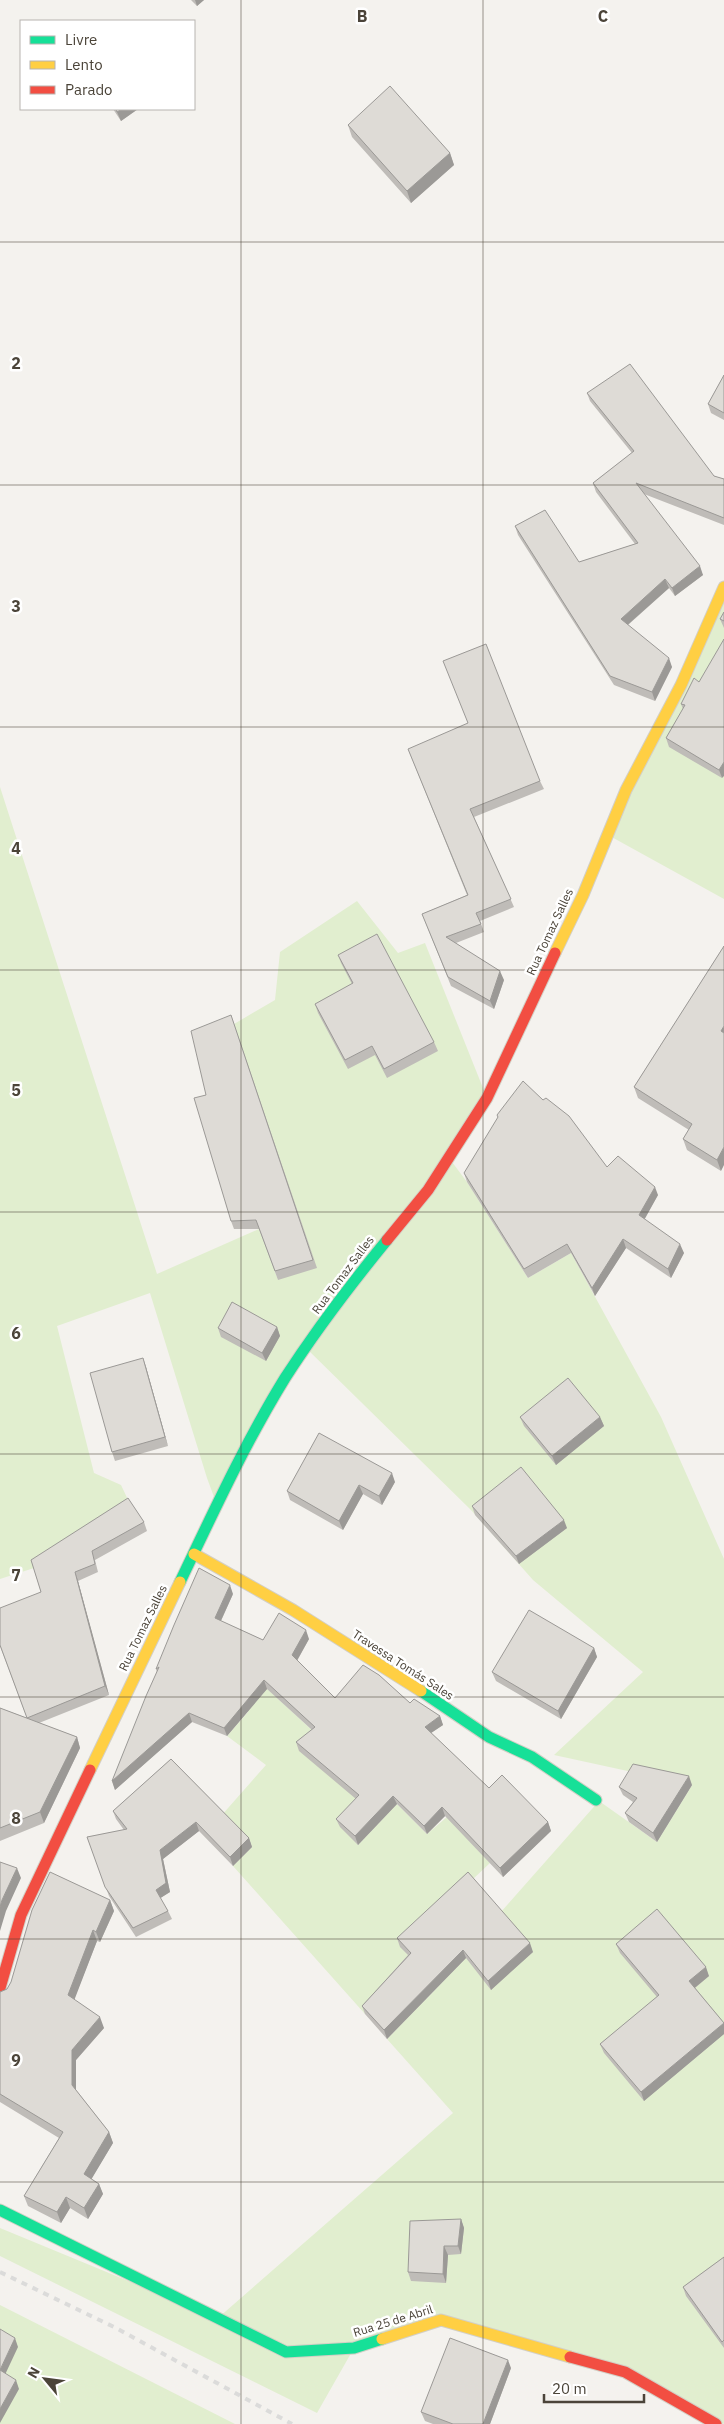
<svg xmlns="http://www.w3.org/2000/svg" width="724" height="2424" viewBox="0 0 724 2424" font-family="'IBM Plex Sans',sans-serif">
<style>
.green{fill:#e1eecf}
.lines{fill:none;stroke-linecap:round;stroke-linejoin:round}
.fast-casing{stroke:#d3cfc5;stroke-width:13}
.slow-casing{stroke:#d3cfc5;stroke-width:13}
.jam-casing{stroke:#d3cfc5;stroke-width:13}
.fast{stroke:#16e098;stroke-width:11}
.slow{stroke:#ffcf43;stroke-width:11}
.jam{stroke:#f24e42;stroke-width:11}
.rail{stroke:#dbdbda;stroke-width:4;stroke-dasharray:6 6;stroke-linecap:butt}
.wall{fill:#bfbcb8}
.shaded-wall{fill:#9b9996}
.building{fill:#dedbd6;stroke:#9b9996}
.grid{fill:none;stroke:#4b4439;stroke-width:1;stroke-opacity:0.55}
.labels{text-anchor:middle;stroke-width:5;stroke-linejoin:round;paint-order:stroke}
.street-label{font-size:12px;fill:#4b4439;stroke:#fff}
.grid-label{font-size:16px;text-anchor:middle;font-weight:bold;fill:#4b4439;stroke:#fff;stroke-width:5;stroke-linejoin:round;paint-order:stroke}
</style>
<rect width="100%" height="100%" fill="#f4f2ee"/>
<path class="green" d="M724 587V899L608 835Z
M0 787 157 1274 259 1229 278 1280 234 1024 275 1000 280 952 357 901 398 953 425 943 487 1098 449 1158 467 1182 528 1278 571 1253 661 1417 724 1559V2424L625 2372 441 2320 354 2348 317 2413 0 2256V2228L218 2318 453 2113 387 2039 466 1958 500 1913 599 1801 657 1842 692 1785 554 1755 643 1672 533 1580 471 1510 307 1349 217 1505 207 1478 150 1293 57 1326 94 1473 121 1485 131 1506 34 1568 0 1579Z
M250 1673 315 1733 364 1802 358 1845 397 1804 427 1834 447 1817 490 1863 401 1947 414 1961 365 2014 233 1866 252 1847 221 1816 266 1765 227 1736 248 1712Z
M0 2305 235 2424H0Z"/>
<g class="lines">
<defs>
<path id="fast" d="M180 1582C213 1513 245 1443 285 1378 316 1330 351 1284 387 1240
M421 1691 489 1737 532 1757 596 1800
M0 2210 286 2352 354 2348 382 2339"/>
<path id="slow" d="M555 953 583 895 626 790 681 685 724 587
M194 1554 293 1610 421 1691
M90 1770 180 1582
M382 2339 441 2320 570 2357"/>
<path id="jam" d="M387 1240 428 1190 487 1098 555 953
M0 1988 21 1915 90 1770
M570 2357 625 2372 716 2424"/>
</defs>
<use href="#fast" class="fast-casing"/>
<use href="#slow" class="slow-casing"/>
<use href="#jam" class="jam-casing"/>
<use href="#fast" class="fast"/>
<use href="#slow" class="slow"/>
<use href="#jam" class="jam"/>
<path class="rail" d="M0 2272 116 2328 292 2424"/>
</g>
<path class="wall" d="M191 0H204L197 6Z
M113 109H138L121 121Z
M348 125 450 153 454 165 411 203 352 137Z
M724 375V420L711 413 708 404Z
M587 393 714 476 724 479V525L644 494 703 575 675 596 669 588 628 625 672 667 655 701 614 685 518 535 515 526 579 562 635 544 596 492 593 483 632 453 590 401Z
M724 612V628L720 619Z
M699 682 722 778 669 747 666 738 683 709 681 704Z
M408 749 540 781 544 789 474 817 514 907 480 921 484 932 456 943 504 980 494 1009 451 986 422 914 467 895Z
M724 946 721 1171 687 1150 683 1139 689 1130 638 1098 634 1087Z
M338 955 434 1042 438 1051 387 1078 375 1055 348 1069 318 1013 315 1004 352 984 341 963Z
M231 1015 317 1268 278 1280 259 1229H234L231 1221 206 1095Z
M497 1115 607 1167 658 1195 644 1219 684 1253 671 1278 626 1248 595 1296 571 1253 528 1278 467 1182 464 1173 498 1118Z
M277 1327 280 1336 266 1361 221 1337 218 1328Z
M143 1358 146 1367 168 1446 115 1461 112 1452Z
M520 1417H600L604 1426 556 1465 524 1426Z
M395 1482 382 1505 363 1494 343 1530 290 1500 287 1491Z
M472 1506 567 1528 519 1564 475 1515Z
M144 1522 147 1531 95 1560 98 1572 78 1581 109 1695 39 1723 77 1737 80 1748 44 1823 0 1841V1708L27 1718 0 1646 41 1592 31 1560Z
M233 1594 221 1621 263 1640 309 1639 297 1661 335 1698 410 1703 440 1716 443 1725 431 1733 489 1788 548 1822 551 1831 503 1877 445 1816 427 1834 397 1804 358 1845 340 1827 336 1819 356 1799 299 1751 296 1742 312 1730 267 1689 227 1736 192 1722 115 1790 112 1781 157 1672 156 1669Z
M594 1648 597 1657 561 1719 496 1681 492 1672Z
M171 1759 249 1838 252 1847 233 1866 199 1831 163 1859 170 1892 160 1898 168 1911 172 1919 136 1937 109 1896 87 1837 124 1830 116 1819 113 1811Z
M692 1785 657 1842 629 1822 625 1813 633 1802 623 1795 619 1787Z
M110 1900 114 1911 100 1942 97 1941 74 1999 104 2028 76 2060V2090L109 2132 113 2143 91 2179 99 2184 103 2194 88 2219 70 2208 61 2223 28 2206 24 2196 59 2138 0 2102V1992L7 1989Z
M397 1938 533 1952 491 1990 466 1958 387 2039 365 2014 362 2006 408 1955 400 1947Z
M616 1944 709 1976 695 1988 724 2023V2034L644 2101 604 2053 600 2044 657 1997 620 1953Z
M461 2219 464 2228 461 2254 448 2255 446 2283 411 2281 408 2272Z
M724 2257V2348L686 2296 683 2287Z
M511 2368 490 2424H433L425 2421 421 2412Z"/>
<path class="shaded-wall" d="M195 0H204L197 6Z
M122 109H138L121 121 117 112Z
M450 153 454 165 411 203 407 191Z
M700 566 703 575 675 596 672 588Z
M665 579 669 588 624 628 621 619Z
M669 658 672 667 655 701 652 692Z
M724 762V776L722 778 719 770Z
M500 971 504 980 494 1009 490 1001Z
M724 1026V1040L721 1031Z
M724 1147V1165L721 1171 717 1160Z
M655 1187 658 1195 642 1224 639 1215Z
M623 1239 626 1248 595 1296 592 1288Z
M680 1244 684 1253 671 1278 668 1269Z
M277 1327 280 1336 266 1361 262 1353Z
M143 1358 146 1367 168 1446 165 1437Z
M600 1417 604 1426 556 1465 552 1456Z
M392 1473 395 1482 382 1505 379 1496Z
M359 1485 363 1494 343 1530 339 1521Z
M564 1520 567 1528 519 1564 516 1556Z
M75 1572 78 1581 109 1695 105 1686Z
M230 1585 233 1594 218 1627 215 1618Z
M306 1630 309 1639 295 1664 292 1655Z
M594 1648 597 1657 561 1719 558 1711Z
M264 1680 267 1689 227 1736 224 1728Z
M189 1713 192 1722 115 1790 112 1781Z
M440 1716 443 1725 428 1735 425 1727Z
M77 1737 80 1748 44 1823 40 1812Z
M689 1776 692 1785 657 1842 653 1833Z
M393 1796 397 1804 358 1845 355 1836Z
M442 1807 445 1816 427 1834 424 1826Z
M196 1822 199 1831 163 1859 170 1892 159 1899 156 1890 160 1850Z
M548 1822 551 1831 503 1877 500 1868Z
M249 1838 252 1847 233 1866 230 1857Z
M17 1868 21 1878 6 1911 0 1931V1907L2 1900Z
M110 1900 114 1911 100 1942 96 1932Z
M93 1930 97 1941 72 2006 68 1995Z
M530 1943 533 1952 491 1990 488 1981Z
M463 1950 466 1958 387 2039 384 2030Z
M706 1967 709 1976 692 1990 689 1981Z
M100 2017 104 2028 76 2060V2096L72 2085V2050Z
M724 2023V2034L644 2101 641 2092Z
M109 2132 113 2143 88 2185 84 2174Z
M99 2184 103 2194 88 2219 84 2208Z
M66 2197 70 2208 61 2223 57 2212Z
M461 2219 464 2228 461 2254 458 2246Z
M444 2246 448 2255 446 2283 443 2274Z
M15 2338 18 2347 3 2379 0 2370Z
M508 2360 511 2368 490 2424H483Z
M16 2380 19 2389 0 2423V2409Z"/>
<path class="building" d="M390 86 450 153 407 191 348 125Z
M116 109H122L117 112Z
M630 364 714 476 724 479V518L636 483 700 566 672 588 665 579 621 619 669 658 652 692 610 676 515 526 545 510 579 562 638 543 593 483 634 451 587 393Z
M724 375V413L708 404Z
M724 612V621L720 619Z
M724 639V762L719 770 666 738 685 705 681 704 694 678 699 682Z
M486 644 540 781 470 809 511 899 476 913 481 924 446 937 500 971 490 1001 448 977 422 914 468 895 408 749 468 723 443 661Z
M377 934 434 1042 384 1069 372 1046 345 1060 315 1004 353 983 338 955Z
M724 946V1026L721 1031 724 1033V1147L717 1160 683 1139 692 1124 634 1087Z
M231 1015 313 1260 275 1271 256 1220 231 1221 194 1098 206 1095 191 1031Z
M523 1081 543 1100 546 1098 569 1116 607 1167 618 1156 655 1187 639 1215 680 1244 668 1269 623 1239 592 1288 567 1244 524 1269 464 1173 498 1117 497 1115Z
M232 1302 277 1327 262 1353 218 1328Z
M143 1358 165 1437 112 1452 90 1373Z
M568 1378 600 1417 552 1456 520 1417Z
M319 1433 392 1473 379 1496 359 1485 339 1521 287 1491Z
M521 1467 564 1520 516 1556 472 1506Z
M128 1498 144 1522 92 1551 95 1564 75 1572 105 1686 27 1718 0 1645V1608L41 1592 31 1560Z
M199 1568 230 1585 215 1618 263 1640 279 1613 282 1615 306 1630 292 1655 335 1698 363 1665 379 1675 410 1703 414 1699 440 1716 425 1727 489 1788 502 1775 548 1822 500 1868 442 1807 424 1826 393 1796 355 1836 336 1819 359 1795 296 1742 315 1727 264 1680 224 1728 189 1713 112 1781 146 1696 159 1667 156 1669 174 1625Z
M529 1610 594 1648 558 1711 492 1672Z
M0 1708 77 1737 40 1812 0 1828Z
M171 1759 249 1838 230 1857 196 1822 160 1850 166 1883 156 1890 168 1911 133 1928 105 1887 87 1837 127 1829 113 1811Z
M633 1764 689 1776 653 1833 625 1813 637 1798 619 1787Z
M0 1862 17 1868 2 1900 0 1907Z
M50 1872 110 1900 96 1932 93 1930 68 1995 100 2017 72 2050V2085L109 2132 84 2174 99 2184 84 2208 66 2197 57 2212 24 2196 63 2132 0 2094V1992L7 1989 11 1982 32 1910Z
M468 1872 530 1943 488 1981 463 1950 384 2030 362 2006 411 1953 397 1938Z
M657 1909 706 1967 689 1981 724 2023 641 2092 600 2044 659 1995 616 1944Z
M461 2219 458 2246H444L443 2274 408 2272 410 2221Z
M724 2257V2340L722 2342 683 2287Z
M0 2329 15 2338 0 2370 16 2380 0 2409Z
M450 2338 508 2360 483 2424H453L421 2412Z"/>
<path class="grid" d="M241 0V2424M483 0V2424M0 242H724M0 485H724M0 727H724M0 970H724M0 1212H724M0 1454H724M0 1697H724M0 1939H724M0 2182H724"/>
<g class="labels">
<g class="street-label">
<text transform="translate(550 932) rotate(-65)" y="4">Rua Tomaz Salles</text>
<text transform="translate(343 1275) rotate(-53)" y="4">Rua Tomaz Salles</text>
<text transform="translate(143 1628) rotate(-64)" y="4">Rua Tomaz Salles</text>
<text transform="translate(403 1665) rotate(33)" y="4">Travessa Tomás Sales</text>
<text transform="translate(393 2321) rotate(-17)" y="4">Rua 25 de Abril</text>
</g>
</g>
<g class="grid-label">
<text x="362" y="22">B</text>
<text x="603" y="22">C</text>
<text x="16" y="369">2</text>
<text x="16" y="612">3</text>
<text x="16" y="854">4</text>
<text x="16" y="1096">5</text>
<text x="16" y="1339">6</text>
<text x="16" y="1581">7</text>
<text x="16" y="1824">8</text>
<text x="16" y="2066">9</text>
</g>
<rect x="20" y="20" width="175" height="90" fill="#ffffff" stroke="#b7b4b0"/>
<rect x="30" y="36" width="25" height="8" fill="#16e098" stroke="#b7b4b0"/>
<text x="65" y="45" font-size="15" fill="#4b4439">Livre</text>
<rect x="30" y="61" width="25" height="8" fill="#ffcf43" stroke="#b7b4b0"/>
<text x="65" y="70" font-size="15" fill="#4b4439">Lento</text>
<rect x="30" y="86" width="25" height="8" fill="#f24e42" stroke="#b7b4b0"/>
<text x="65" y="95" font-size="15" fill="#4b4439">Parado</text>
<g transform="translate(45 2379) rotate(299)" stroke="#ffffff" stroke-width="4" paint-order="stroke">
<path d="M0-4L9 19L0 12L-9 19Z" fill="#4b4439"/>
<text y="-8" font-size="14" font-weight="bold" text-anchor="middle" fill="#4b4439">N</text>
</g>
<path d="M544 2394v8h100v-8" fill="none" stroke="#4b4439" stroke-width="2.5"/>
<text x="552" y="2394" font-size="15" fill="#4b4439" stroke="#ffffff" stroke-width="4" paint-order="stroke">20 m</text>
</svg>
